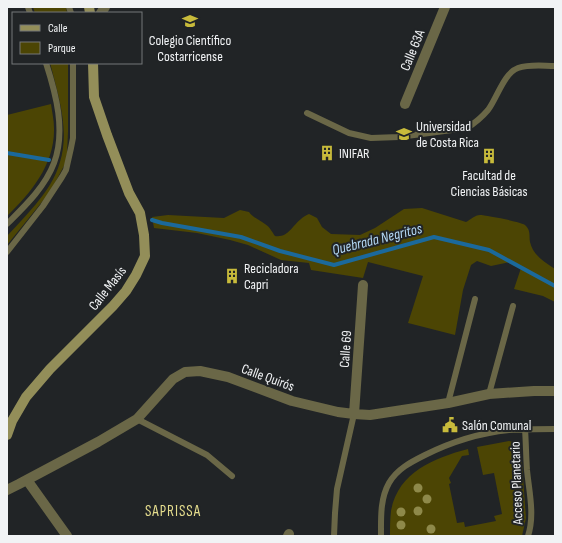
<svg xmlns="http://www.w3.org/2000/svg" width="562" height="543" viewBox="0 0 562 543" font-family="'Sofia Sans Condensed',sans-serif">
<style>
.green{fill:#4c4504}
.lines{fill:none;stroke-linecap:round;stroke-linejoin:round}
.stream{stroke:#1b699b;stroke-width:4}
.lane{stroke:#6a6747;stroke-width:6}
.street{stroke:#6a6747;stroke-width:10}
.secondary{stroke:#938e59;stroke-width:10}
.tree{fill:#8e894a}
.labels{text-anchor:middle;stroke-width:4;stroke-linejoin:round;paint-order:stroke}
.poi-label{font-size:14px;fill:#f1f3f5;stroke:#212426;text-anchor:start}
.street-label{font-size:14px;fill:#f1f3f5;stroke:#212426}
.water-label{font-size:15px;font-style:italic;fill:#b3d7f4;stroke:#212426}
.neighbourhood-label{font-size:15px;letter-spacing:1px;fill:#e4dc8d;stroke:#212426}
</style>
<rect width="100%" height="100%" fill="#212426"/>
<path class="green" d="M33 7H66L67 13H35Z
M50 63H68V132L67 154 65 164 50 192 7 245V236C17 225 27 215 36 204 46 192 56 177 60 162 70 130 58 94 50 63Z
M51 104C52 112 54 120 54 128 55 164 31 193 7 216V115Z
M422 208 466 222C470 220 475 215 480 215 485 215 522 222 525 225 531 230 529 236 530 242 533 255 544 262 555 269V302L543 296 514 289 521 268 510 262 491 266 477 261 471 265 463 290 455 335 408 323 423 276 368 262 363 278 311 270 309 263 281 260 248 245 230 240 197 233 154 228 152 217 168 215 224 218 240 210 249 212C253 218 259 219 265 224 270 227 272 232 275 236 288 238 292 226 301 219 303 217 306 215 309 214L317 218 322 227 331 234 360 235 375 228 404 209Z
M509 441 513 442 521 449 526 518 522 536H390C390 528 390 519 391 511 398 472 434 458 468 449L469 455 462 456 449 478 451 483 449 484 457 523 464 522 465 527 496 521 494 516 502 514 494 473 483 475 477 447Z"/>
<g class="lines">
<path class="stream" d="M7 153 49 160
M152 220 162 223 241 237 280 251 334 265 434 237 489 250 555 286"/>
<path class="lane" d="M28 7 30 13
M69 7 71 13
M307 113 349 133 371 138 399 137 467 128C475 123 482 117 488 110 497 98 504 73 518 68 530 64 543 66 555 66
M7 224C25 206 45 187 54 163 66 131 56 94 46 63
M7 252 43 206 62 177 66 170 71 148 73 138V63
M489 394 513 306
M448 403 475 299
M137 419 207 455 232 476
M525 429C526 443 526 456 527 470 529 491 535 515 528 536
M334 536 335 513 337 489 354 414
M381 536C381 518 380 499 389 483 397 469 411 462 425 455 451 442 480 433 509 430 524 429 540 429 555 429"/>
<path class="street" d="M101 13 105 7
M405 104 445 7
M354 414 363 285
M27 480 67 536
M7 490 19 484 98 442 137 419 173 379 185 372 200 371 228 377 292 401 338 412 354 414 370 415 448 403 489 394 534 391H555
M288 536 289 534"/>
<path class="secondary" d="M89 7 90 13
M7 435 12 421 26 397 50 369 113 306 126 291 136 275 145 256 144 235 140 213 129 193 107 135 94 97 93 63"/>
</g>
<g class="tree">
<circle cx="418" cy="488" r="4.5"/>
<circle cx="427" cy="499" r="4.5"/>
<circle cx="418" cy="511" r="4.5"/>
<circle cx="401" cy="512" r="4.5"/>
<circle cx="401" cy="525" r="4.5"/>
<circle cx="431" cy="529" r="4.5"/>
</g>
<defs>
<symbol id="university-bare" viewBox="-9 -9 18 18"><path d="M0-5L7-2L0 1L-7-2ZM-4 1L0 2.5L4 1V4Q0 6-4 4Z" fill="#c8bb3b" stroke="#212426" stroke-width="2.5" paint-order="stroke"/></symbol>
<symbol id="building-bare" viewBox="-9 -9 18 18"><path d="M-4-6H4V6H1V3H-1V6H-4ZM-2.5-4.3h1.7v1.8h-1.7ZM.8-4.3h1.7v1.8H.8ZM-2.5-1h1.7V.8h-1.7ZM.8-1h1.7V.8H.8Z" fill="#c8bb3b" stroke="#212426" stroke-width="2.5" paint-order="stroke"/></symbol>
<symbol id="civic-bare" viewBox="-9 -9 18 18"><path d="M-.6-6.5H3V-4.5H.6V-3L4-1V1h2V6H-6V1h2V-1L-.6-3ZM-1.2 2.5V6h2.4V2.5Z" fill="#c8bb3b" stroke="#212426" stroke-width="2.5" paint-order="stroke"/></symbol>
</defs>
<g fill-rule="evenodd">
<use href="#university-bare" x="179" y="10" width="22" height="22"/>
<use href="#university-bare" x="393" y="123" width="22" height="22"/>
<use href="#building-bare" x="316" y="142" width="22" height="22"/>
<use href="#building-bare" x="478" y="145" width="22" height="22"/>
<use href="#building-bare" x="221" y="265" width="22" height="22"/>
<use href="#civic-bare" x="439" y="414" width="22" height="22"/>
</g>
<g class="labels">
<g class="poi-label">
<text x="190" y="45" text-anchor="middle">Colegio Científico<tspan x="190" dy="16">Costarricense</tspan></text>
<text x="416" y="131">Universidad<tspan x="416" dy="16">de Costa Rica</tspan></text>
<text x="339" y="158">INIFAR</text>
<text x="489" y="180" text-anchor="middle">Facultad de<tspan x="489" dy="16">Ciencias Básicas</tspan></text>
<text x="244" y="273">Recicladora<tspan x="244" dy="16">Capri</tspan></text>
<text x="462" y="430">Salón Comunal</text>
</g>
<g class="street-label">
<text transform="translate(412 50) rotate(-68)" y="5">Calle 63A</text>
<text transform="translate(107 288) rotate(-52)" y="5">Calle Masís</text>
<text transform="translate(345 349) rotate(-86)" y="5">Calle 69</text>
<text transform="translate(268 377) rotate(20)" y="5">Calle Quirós</text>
<text transform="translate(516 483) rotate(-92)" y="5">Acceso Planetario</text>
</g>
<g class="water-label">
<text transform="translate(377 239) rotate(-14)" y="5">Quebrada Negritos</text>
</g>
<g class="neighbourhood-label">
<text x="173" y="516">SAPRISSA</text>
</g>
</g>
<rect width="562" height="543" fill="none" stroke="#f1f3f5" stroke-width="16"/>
<rect x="12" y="12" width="130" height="52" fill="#212426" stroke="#747779"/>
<rect x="20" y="25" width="20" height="6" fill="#938e59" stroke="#747779"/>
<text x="48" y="32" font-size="12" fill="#f1f3f5">Calle</text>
<rect x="20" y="42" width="20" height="12" fill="#4c4504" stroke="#747779"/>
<text x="48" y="52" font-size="12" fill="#f1f3f5">Parque</text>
</svg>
